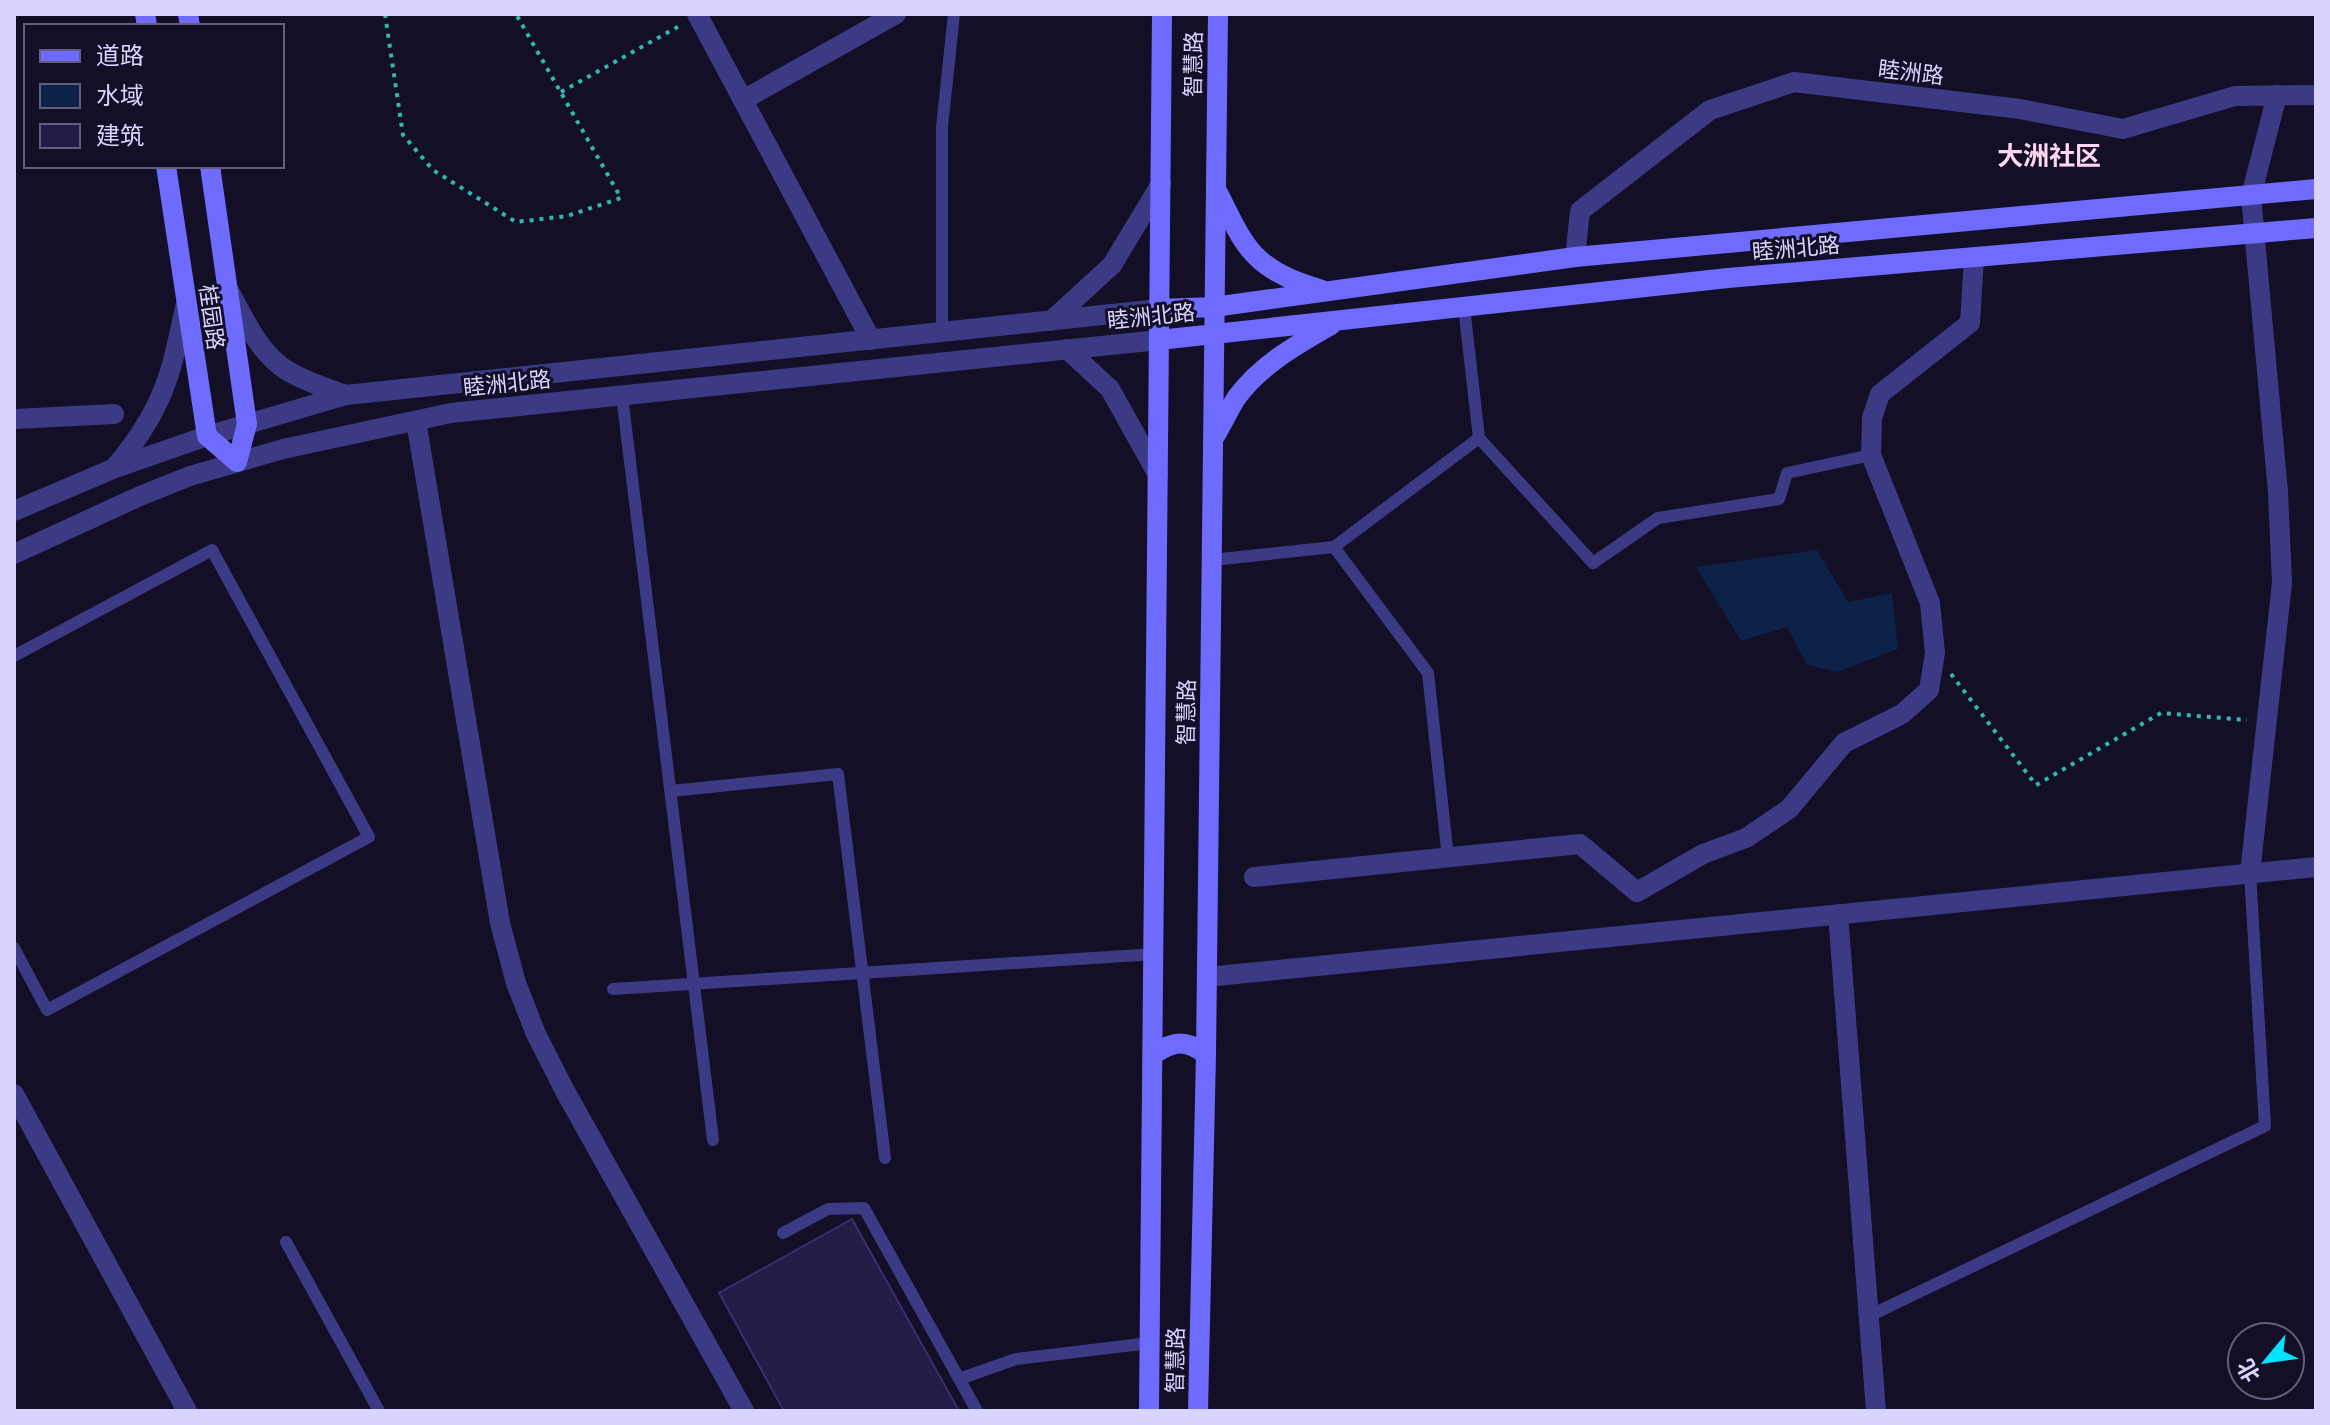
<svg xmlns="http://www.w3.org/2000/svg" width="2330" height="1425" viewBox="0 0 2330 1425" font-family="'Varela Round','Noto Sans SC',sans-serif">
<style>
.water{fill:#0c2248}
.building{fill:#241b47;stroke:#3b2d73;stroke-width:2}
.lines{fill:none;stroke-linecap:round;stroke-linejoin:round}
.path{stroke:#2fb8b0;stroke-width:4;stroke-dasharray:4 6;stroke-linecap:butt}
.service{stroke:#3d3a85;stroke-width:12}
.minor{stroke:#3d3a85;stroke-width:20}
.tertiary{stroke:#3d3a85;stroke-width:20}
.secondary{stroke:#6f6bff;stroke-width:20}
.labels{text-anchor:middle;stroke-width:6;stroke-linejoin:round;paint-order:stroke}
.street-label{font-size:22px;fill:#d9d4ff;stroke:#130f26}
.quarter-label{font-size:26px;font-weight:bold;fill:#ffd6f0;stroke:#130f26}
</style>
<rect width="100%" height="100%" fill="#130f26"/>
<path class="water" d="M1817 550 1848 602 1892 593 1898 649 1837 672 1807 665 1787 627 1741 641 1696 567Z"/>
<path class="building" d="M852 1219 959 1411H784L719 1293Z"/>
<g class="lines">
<path class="path" d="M385 14 403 135 433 170 516 222 567 216 621 198 516 14
M561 92 681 25
M1951 674 2036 785 2161 713 2247 720"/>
<path class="service" d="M1464 307 1479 438 1593 563 1658 518 1779 499 1787 473 1871 455
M942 333V127L954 14
M622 396 713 1140
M1212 560 1334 547
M14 656 212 550 369 837 47 1010 14 948
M671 791 838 774 885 1158
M1448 858 1428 673 1334 547 1479 438
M613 989 1155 954
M783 1233 828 1209 864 1208 977 1411
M286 1242 379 1411
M1869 1316 2265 1126 2250 873
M959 1379 1016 1359 1150 1343"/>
<path class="minor" d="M697 14 871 340
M743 100 896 14
M2251 196 2277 95
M1575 257 1580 211 1710 110 1794 82 2020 109 2123 129 2235 96 2316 95
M14 419 114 414
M416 421 500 923 516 983 536 1034 565 1091 744 1411
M1254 877 1580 844 1637 892 1703 854 1746 838 1789 809 1844 743 1902 714 1929 690 1935 653 1930 603 1871 455 1872 418 1880 394 1970 323 1974 257
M1838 914 1876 1411
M1207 977 2316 867
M14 1094 187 1411"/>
<path class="tertiary" d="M229 291C245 319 259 354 288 371 306 382 326 388 346 395
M1051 321 1112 265 1161 184
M1067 349 1110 389 1158 475
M115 467C138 440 157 411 168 377 176 354 180 328 186 304
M14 511 115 468 207 436 346 395 1159 309
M14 554 140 496 190 476 283 449 451 413 1159 340
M2250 873 2282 583 2278 492 2251 196"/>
<path class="secondary" d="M145 14 147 26
M188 14 190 26
M166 166 207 436 237 462 247 424 210 166
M1217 191C1229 213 1240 243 1260 260 1278 276 1300 283 1322 290
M1159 309 1214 307 1575 257 2316 189
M1159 340 1728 278 2316 228
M1215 436C1223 423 1229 409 1237 397 1262 364 1296 345 1331 325
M1154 1054C1175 1040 1186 1040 1206 1054
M1149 1411 1162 14
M1198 1411 1206 1054 1218 14"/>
</g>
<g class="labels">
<g class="street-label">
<text transform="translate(1193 64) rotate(-89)" y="8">智慧路</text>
<text transform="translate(1911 72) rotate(7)" y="8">睦洲路</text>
<text transform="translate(1796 248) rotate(-5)" y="8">睦洲北路</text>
<text transform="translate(1151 316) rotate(-6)" y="8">睦洲北路</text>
<text transform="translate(212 317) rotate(82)" y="8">桂园路</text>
<text transform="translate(507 383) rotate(-6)" y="8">睦洲北路</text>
<text transform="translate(1186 712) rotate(-89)" y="8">智慧路</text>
<text transform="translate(1175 1360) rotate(-89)" y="8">智慧路</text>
</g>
<g class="quarter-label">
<text x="2049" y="165">大洲社区</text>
</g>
</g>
<rect width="2330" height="1425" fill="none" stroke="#d9d4ff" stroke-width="32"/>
<rect x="24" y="24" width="260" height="144" fill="#130f26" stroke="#625e7d" stroke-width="2"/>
<rect x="40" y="50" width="40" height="12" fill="#6f6bff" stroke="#625e7d" stroke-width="2"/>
<text x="96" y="64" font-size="24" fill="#d9d4ff">道路</text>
<rect x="40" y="84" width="40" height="24" fill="#0c2248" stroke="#625e7d" stroke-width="2"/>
<text x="96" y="104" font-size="24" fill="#d9d4ff">水域</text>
<rect x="40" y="124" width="40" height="24" fill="#241b47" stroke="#625e7d" stroke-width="2"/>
<text x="96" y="144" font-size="24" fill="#d9d4ff">建筑</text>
<g transform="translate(2266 1361) rotate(241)"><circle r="38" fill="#130f26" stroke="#625e7d" stroke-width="2"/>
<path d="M0-6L14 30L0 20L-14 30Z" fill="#00e5ff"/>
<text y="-12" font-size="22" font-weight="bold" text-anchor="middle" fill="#d9d4ff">北</text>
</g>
</svg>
